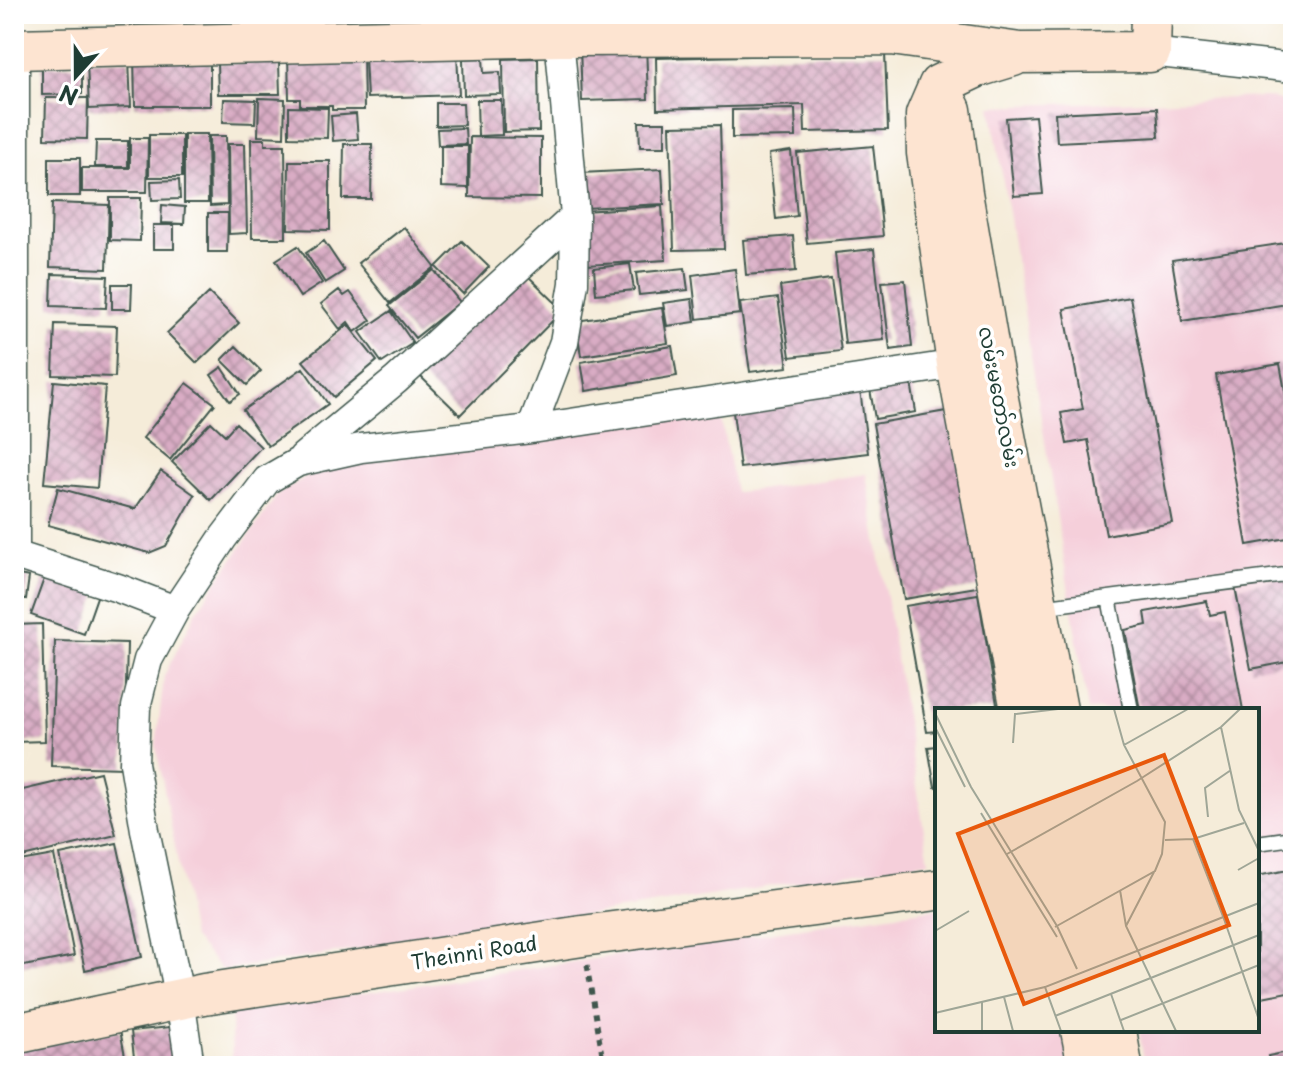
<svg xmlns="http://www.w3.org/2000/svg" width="1307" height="1080" viewBox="0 0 1307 1080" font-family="'Playpen Sans','Noto Sans Myanmar',sans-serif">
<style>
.built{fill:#f5cfda}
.building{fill:url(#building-cross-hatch)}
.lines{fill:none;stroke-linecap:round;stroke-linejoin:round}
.lane-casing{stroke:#3f574d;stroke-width:17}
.street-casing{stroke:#3f574d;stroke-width:31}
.secondary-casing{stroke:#3f574d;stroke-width:43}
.path{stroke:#3f574d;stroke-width:5;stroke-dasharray:6 6;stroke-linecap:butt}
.lane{stroke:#fff;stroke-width:14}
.street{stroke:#fff;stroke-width:28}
.secondary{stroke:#fde4d1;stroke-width:40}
.labels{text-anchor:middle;stroke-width:7;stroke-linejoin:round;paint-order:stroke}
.street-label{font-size:20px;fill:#1f3d34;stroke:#fff}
.inset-road{fill:none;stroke:#9fa697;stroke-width:2}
.view{fill:#e8590c;fill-opacity:0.15;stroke:#e8590c;stroke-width:4}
.inset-edge{fill:none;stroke:#1f3d34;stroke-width:4}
</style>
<defs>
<pattern id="building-cross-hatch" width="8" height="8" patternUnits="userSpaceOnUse" patternTransform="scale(2)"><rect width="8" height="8" fill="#d9acc4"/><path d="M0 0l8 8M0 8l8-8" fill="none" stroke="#af8da0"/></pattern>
</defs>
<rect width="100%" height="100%" fill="#fff"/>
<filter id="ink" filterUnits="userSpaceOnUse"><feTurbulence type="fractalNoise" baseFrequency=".0125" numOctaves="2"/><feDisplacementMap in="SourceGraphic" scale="16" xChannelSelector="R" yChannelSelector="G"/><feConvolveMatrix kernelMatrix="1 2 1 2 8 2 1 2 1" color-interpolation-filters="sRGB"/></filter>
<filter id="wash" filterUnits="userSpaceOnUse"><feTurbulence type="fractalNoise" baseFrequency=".006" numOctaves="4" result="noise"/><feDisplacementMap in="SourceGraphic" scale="32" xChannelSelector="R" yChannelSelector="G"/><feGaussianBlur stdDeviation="1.8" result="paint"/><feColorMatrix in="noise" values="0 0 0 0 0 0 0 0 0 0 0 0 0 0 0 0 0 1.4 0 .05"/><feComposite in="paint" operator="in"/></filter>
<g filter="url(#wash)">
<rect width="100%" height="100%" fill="#f5ecd9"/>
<path class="built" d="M1266 97 1293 103V1066H1145L1139 1030H1257V710H1088L991 106Z
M719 408 735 492 758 490 866 474 929 861 614 911 222 970 192 937 156 746 164 676 196 612 278 494 319 469Z
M937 908V1030H1070L1077 1066H232L231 1013Z"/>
<g id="blocks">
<path class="building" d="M646 44 648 99 582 101 580 46Z
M134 53H210V106H135Z
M288 53H363L364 110H332V106H300V99H289Z
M457 53 459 95 367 98 365 56Z
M885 53 888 130 805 132 804 105 657 109 656 58Z
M483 58 484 73 500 72 501 94 464 95 463 59Z
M538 58 539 131 504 132 503 59Z
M129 60 131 107 89 109 87 61Z
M217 63H279L280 94H218Z
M82 65V94L42 95V66Z
M46 98H88L87 139 45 138Z
M259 98 285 99 284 137 258 136Z
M224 99 256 100 255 123 223 122Z
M477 100H501L502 135 478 136Z
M436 103H463L464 125 436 126Z
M289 107 328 108 327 138 289 137Z
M1157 108 1159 137 1057 142 1055 113Z
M795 109 796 137 732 138V110Z
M356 114 358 139 333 141 331 116Z
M1035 116 1043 194 1014 196 1006 118Z
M639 122H665V147H640Z
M720 125 724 249 674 250 670 126Z
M465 128 466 144 438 145 437 129Z
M184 134H207L208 203H184Z
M149 135H182V177H149Z
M209 136H226L227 205 210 206Z
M470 137 541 138V198L469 197Z
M130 138H148L147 192H82V168H130Z
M251 139H265V145H285L286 238H252Z
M96 141H128V167H95Z
M228 144H245L247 233 229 234Z
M344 144H372L371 199H343Z
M441 146H468V188L441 187Z
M873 146 883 236 807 243 797 153Z
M791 151 797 216 776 219 769 154Z
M49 158H80V196H49Z
M289 161H330V230L288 229Z
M662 169 664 204 584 208 581 173Z
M179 180 180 199 152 200 151 181Z
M110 198H141L140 241 110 240Z
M52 203 109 205 107 269 50 267Z
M162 205 185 207 184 224 161 223Z
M662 206 666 260 587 265 583 211Z
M208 213H228L227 252H208Z
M153 225H174V249H153Z
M404 227 435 267 390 303 358 263Z
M793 236 796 271 746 275 743 240Z
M324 241 344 271 325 283 306 253Z
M462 241 489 267 463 294 436 267Z
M1292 242 1293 303 1182 321 1172 260Z
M298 246 322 283 300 297 276 260Z
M874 249 884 340 845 344 835 253Z
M630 264 634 290 596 294 594 268Z
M685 268 688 290 639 295 636 273Z
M735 269 740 314 697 319 692 275Z
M434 270 460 302 415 338 389 306Z
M523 271 563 310 460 415 420 376Z
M52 274 108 276 106 308 51 306Z
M831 279 841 351 790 357 780 286Z
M905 280 912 347 890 350 882 282Z
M112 284H132L131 309H112Z
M339 290 344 296 350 292 371 320 355 332 348 322 340 329 321 304Z
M209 293 239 323 197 363 167 333Z
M1130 297 1172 523 1106 535 1088 440 1067 444 1061 413 1083 409 1064 309Z
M778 298 788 367 750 372 740 303Z
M692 299 695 322 667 326 663 303Z
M662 308 668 343 581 356 576 321Z
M391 311 413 343 382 363 360 332Z
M55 324 117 326 115 377 53 375Z
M348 325 377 361 334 397 303 361Z
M236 346 261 371 247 385 222 360Z
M672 346 677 376 586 391 581 362Z
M1280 364 1293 434V537L1247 545 1216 375Z
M222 367 240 394 230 401 211 375Z
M303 368 328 404 268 446 243 410Z
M54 381 105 386 97 488 44 483Z
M911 382 916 412 875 419 870 389Z
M187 383 215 404 170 460 143 438Z
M860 389 868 453 740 468 732 404Z
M952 410 983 586 904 599 873 424Z
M211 422 225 435 236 423 261 447 211 500 172 462Z
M161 471 195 495 166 546 149 553 48 525 58 488 135 509Z
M14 574 29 577 26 599 14 597Z
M45 576 98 594 84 634 31 615Z
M1293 576V661L1251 669 1235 587Z
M978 594 998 710H937V731L927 732 905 606Z
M1207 601 1210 615 1225 612 1243 710H1140L1125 630 1147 625 1145 612Z
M42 624 45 741 14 742V625Z
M55 641 127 643 124 768 51 766Z
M937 746V787H935L928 747Z
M100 772 116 835 14 859V792Z
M117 843 142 957 85 970 60 855Z
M54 855 74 956 14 968V862Z
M1293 869V991L1257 998V876Z
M180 1026 184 1066H135L131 1031Z
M120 1030 127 1066H14V1050Z
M1293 1051V1066H1270L1268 1056Z"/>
</g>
</g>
<g filter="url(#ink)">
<use href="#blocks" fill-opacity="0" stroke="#3f574d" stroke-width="2"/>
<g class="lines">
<defs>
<path id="lane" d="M1109 598 1131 710
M1040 607 1293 574
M1257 843 1293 838"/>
<path id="street" d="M15 49V555L118 588 175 610
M1150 52 1293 68
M531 429 564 342 574 283 575 216 557 14
M303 457 396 380 575 216
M190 1066 180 999 145 830 134 763 136 707 148 660 175 610 223 538 267 480 298 462 361 448 531 429 957 364 974 363"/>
<path id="secondary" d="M14 49 560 36 892 35 1020 53 1150 52 1151 14
M1013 56 977 67 939 85 926 115 927 153 957 364 1021 710
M939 86 951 110 962 193 991 362 1057 710
M1081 1030 1088 1066
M1116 1030 1122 1066
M14 1034 204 994 582 936 937 890"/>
</defs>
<use href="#lane" class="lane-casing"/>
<use href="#street" class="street-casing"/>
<use href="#secondary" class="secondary-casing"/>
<path class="path" d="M587 965 604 1066"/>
<use href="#lane" class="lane"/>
<use href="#street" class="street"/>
<use href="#secondary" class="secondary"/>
</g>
</g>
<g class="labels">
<g class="street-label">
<text transform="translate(999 397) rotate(79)" y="7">လမ်းမတော်လမ်း</text>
<text transform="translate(474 953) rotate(-9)" y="7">Theinni Road</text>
</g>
</g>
<g transform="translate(935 708)">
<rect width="324" height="324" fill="#f5ecd9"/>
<path class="inset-road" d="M0 5 36 79 122 218 142 261M0 19 30 79M286 19 304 102 324 143M78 35 80 6 123 1M189 37 253 1M46 105 122 229M273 109 270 80 296 62M258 131 309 115M230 132 258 131 289 211M72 146 202 73 286 19 305 1M303 162 324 150M185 182 191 218 241 323M289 211 324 312M191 218 219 164M120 219 220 163 227 146 230 114 189 37 179 1M0 223 34 203M176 286 189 323M69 289 78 323M47 294V323M0 305 110 279M120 308 324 227M186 312 324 257M126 323 110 279 324 195"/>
<path class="view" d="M229 47 294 217 89 296 23 126Z"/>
<rect width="324" height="324" class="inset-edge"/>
</g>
<rect width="1307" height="1080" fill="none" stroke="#fff" stroke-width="48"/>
<g transform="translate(76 76) rotate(201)" stroke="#ffffff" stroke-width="6" paint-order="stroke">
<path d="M0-6L14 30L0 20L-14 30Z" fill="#1f3d34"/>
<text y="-12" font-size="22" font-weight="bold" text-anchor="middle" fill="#1f3d34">N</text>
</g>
</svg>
